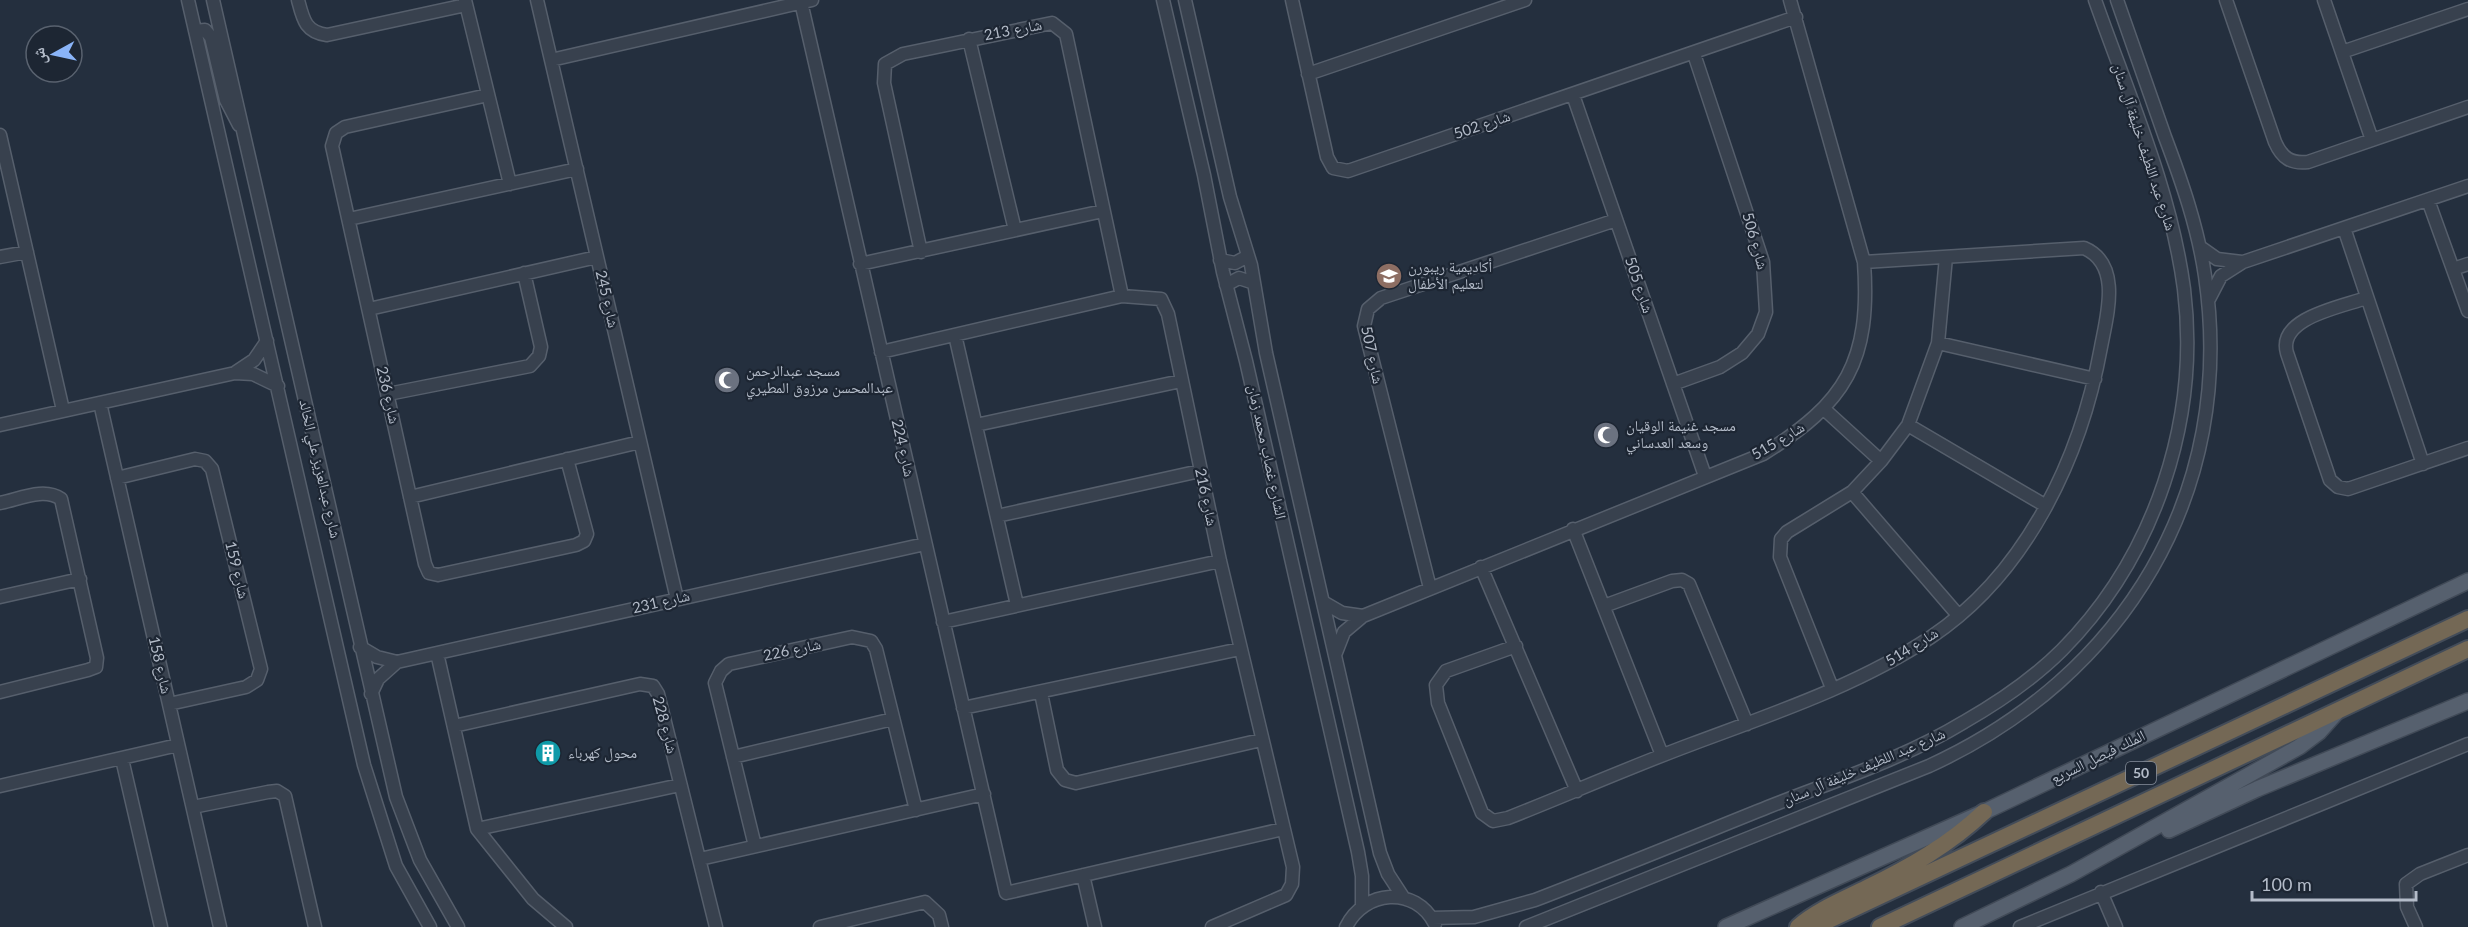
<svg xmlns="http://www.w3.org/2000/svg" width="2468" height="927" viewBox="0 0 2468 927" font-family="Lato,'Noto Naskh Arabic',sans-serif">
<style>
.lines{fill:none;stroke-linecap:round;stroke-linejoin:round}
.minor-casing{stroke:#565f6c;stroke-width:15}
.major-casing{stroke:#414a57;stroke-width:18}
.highway-casing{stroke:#434c59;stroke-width:20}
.minor{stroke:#38414e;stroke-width:12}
.major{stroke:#56606e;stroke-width:15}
.highway{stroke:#746855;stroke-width:16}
.labels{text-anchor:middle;stroke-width:4.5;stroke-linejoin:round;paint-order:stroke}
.shield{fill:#1d2633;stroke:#878f9c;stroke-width:1.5}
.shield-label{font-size:14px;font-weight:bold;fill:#b4bcc9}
.street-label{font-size:15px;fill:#b4bcc9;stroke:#1d2633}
.poi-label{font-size:15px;fill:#b4bcc9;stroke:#1d2633;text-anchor:start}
</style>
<rect width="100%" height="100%" fill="#242f3e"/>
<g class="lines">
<defs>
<path id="minor" d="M188 0 364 765 396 866 430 927
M213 0 396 797 420 860 458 927
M298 0C303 19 305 32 327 35L466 5
M465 0 510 184
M537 0 677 599
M1163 0 1204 175 1223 272 1246 361 1358 852 1362 876V906
M1185 0 1230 197 1251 265 1266 353 1380 853 1388 874 1403 897
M1292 0 1327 157 1333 168 1348 171 1796 17
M2226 0 2275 142C2282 158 2291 164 2308 162L2468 107
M2324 0 2372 140
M801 2 1006 893 1283 829
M195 31 205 30 211 37 226 100 239 125
M969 39 1015 230
M2342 52 2468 9
M551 60 812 0
M1308 74 1525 0
M488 95 345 127 336 133 332 146 425 564 429 573 438 575 576 545 584 541 587 534 567 459
M1573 95 1705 476
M0 135 63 410
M2428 200 2468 311
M349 219 577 169
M2344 228 2423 464
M2200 247 2217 259 2242 262
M921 252 884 83 885 64 903 54 1052 23 1066 34 1122 296
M0 257 27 252
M1220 260 1235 263 1248 256
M860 264 1103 211
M2453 269 2468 264
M1226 285 1239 278 1254 283
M2366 298C2341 307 2277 318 2287 353L2330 480 2338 487 2348 489 2468 448
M2209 299 2221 276 2243 262 2468 186
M369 309 597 257
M955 335 1017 605
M1938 343 2095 379
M881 352 1122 296 1161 299 1168 314 1220 561 1293 867 1292 884 1286 895 1212 927
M236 372 254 360 267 341
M1673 384 1720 367 1742 353 1758 334 1766 312 1763 262 1694 54
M388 394 530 366 539 356 541 347 524 273
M100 403 220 927
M1824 409 1881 461
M0 425 235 373 253 374 278 386
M976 425 1181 381
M1908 425 2046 506
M117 478 195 459 205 461 212 469 261 669 257 680 246 687 169 704
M1852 492 1958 615
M410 497 640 442
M0 503C20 499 44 487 61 499L97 658 96 667 88 670 0 692
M997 516 1200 471
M1573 529 1662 755
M1481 567 1577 791
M1430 588 1364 326 1368 309 1381 298 1616 220
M0 597 80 579
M1323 602 1342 613 1363 616
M1604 606 1672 581 1682 580 1689 584 1747 724
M943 622 1220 561
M1516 646 1446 671 1436 685 1438 703 1482 813 1493 821 1508 818C1569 794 1630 767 1692 744 1772 714 1859 685 1931 637 2027 573 2081 457 2101 347 2107 315 2122 264 2084 248L1864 262
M360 647 377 657 397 662
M437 653 477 829 533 899 566 927
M1335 655 1344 632 1363 616 1763 454C1846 403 1871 361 1864 262L1790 0
M1832 688 1780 557 1781 539 1787 532 1852 492 1881 461 1908 425 1938 343 1946 257
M1041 693 1057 770 1065 780 1076 783 1261 740
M371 694 378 679 397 662 925 544
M963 708 1240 649
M454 726 640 684 653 686 658 694 716 927
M733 757 893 719
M122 759 161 927
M0 786 178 745
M193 807 268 792 277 791 285 796 315 927
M477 829 680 785
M755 846 715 683 721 671 729 664 852 637 871 641 876 649 916 810
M700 859 984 794
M1083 875 1095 927
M2101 892 2116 927
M1432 918 1474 917 1535 900C1613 870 1691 838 1768 807 1834 781 1903 759 1964 722 1999 702 2033 679 2062 650 2155 556 2200 420 2184 289 2171 190 2128 94 2095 0
M820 927 925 902 939 915 942 927
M1346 927C1364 890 1415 885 1435 924
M1526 927 1929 766C2124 677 2237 492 2205 276 2198 228 2182 182 2165 137 2149 91 2133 46 2117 0
M2020 927 2468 744
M2416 927 2407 907 2406 884 2420 874 2468 855"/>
<path id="major" d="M2169 830 2257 789 2468 701
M1726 927 1984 812 2468 581
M1962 927 2071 874 2299 747 2319 732 2336 713"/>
<path id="highway" d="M1798 927C1818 910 1843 900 1867 888 1910 867 1949 845 1984 812
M1814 927 2468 619
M1880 927 2468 649"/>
</defs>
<use href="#minor" class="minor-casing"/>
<use href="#major" class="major-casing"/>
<use href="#highway" class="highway-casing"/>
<use href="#minor" class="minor"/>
<use href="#major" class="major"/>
<use href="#highway" class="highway"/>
</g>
<defs>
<symbol id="school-disc" viewBox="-11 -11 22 22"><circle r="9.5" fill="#8d6e63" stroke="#1d2633"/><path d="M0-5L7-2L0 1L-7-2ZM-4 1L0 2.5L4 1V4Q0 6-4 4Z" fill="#fff"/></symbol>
<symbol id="mosque-disc" viewBox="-11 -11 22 22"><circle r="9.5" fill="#6b7280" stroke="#1d2633"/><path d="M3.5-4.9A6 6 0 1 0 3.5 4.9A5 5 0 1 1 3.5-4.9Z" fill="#fff"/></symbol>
<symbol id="building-disc" viewBox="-11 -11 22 22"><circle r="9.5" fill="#0f9aa8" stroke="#1d2633"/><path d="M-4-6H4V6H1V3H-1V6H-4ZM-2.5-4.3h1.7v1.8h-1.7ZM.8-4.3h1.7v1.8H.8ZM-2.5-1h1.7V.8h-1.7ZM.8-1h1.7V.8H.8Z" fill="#fff"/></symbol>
</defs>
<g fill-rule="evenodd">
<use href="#school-disc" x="1374" y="261" width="30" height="30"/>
<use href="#mosque-disc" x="712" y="365" width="30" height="30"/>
<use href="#mosque-disc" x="1591" y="420" width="30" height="30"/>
<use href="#building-disc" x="533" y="738" width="30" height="30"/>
</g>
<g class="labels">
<rect class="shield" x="2126" y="762" width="30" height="22" rx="4.5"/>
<g class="shield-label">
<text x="2141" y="778">50</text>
</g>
<g class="street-label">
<text transform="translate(1013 30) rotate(-11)" y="5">شارع 213</text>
<text transform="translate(1482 125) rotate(-19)" y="5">شارع 502</text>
<text transform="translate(2144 147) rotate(72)" y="5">شارع عبد اللطيف خليفة آل سنان</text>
<text transform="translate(1755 241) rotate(74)" y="5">شارع 506</text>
<text transform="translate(1639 285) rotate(71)" y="5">شارع 505</text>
<text transform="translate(607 299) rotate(77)" y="5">شارع 245</text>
<text transform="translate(1372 355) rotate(78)" y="5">شارع 507</text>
<text transform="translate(388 395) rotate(77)" y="5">شارع 236</text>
<text transform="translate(1778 441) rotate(-31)" y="5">شارع 515</text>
<text transform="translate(903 448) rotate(77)" y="5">شارع 224</text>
<text transform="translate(1267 452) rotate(78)" y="5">الشارع غصاب محمد زمان</text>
<text transform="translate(320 469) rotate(77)" y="5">شارع عبدالعزيز علي الخالد</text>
<text transform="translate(1206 497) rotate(78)" y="5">شارع 216</text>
<text transform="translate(237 570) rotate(76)" y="5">شارع 159</text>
<text transform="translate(661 602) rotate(-13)" y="5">شارع 231</text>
<text transform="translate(1912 647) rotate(-32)" y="5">شارع 514</text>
<text transform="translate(792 650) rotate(-12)" y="5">شارع 226</text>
<text transform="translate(160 665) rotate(77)" y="5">شارع 158</text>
<text transform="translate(665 725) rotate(75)" y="5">شارع 228</text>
<text transform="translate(2098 757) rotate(-26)" y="5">الملك فيصل السريع</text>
<text transform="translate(1864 767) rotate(-23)" y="5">شارع عبد اللطيف خليفة آل سنان</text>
</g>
<g class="poi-label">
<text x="1408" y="272">أكاديمية ريبورن<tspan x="1408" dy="17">لتعليم الأطفال</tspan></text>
<text x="746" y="376">مسجد عبدالرحمن<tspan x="746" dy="17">عبدالمحسن مرزوق المطيري</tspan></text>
<text x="1626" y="431">مسجد غنيمة الوقيان<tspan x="1626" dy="17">وسعد العدساني</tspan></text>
<text x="568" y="758">محول كهرباء</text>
</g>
</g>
<g transform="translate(54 54) rotate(262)"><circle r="28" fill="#1d2633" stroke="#59626f" stroke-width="1.5"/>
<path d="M0-4.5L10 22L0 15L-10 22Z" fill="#8ab4f8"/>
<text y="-9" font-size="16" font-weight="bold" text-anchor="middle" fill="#b4bcc9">ش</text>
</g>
<path d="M2252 891v9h164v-9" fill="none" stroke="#b4bcc9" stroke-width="3"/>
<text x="2261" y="891" font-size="18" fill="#b4bcc9" stroke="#1d2633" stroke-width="4.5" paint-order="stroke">100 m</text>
</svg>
